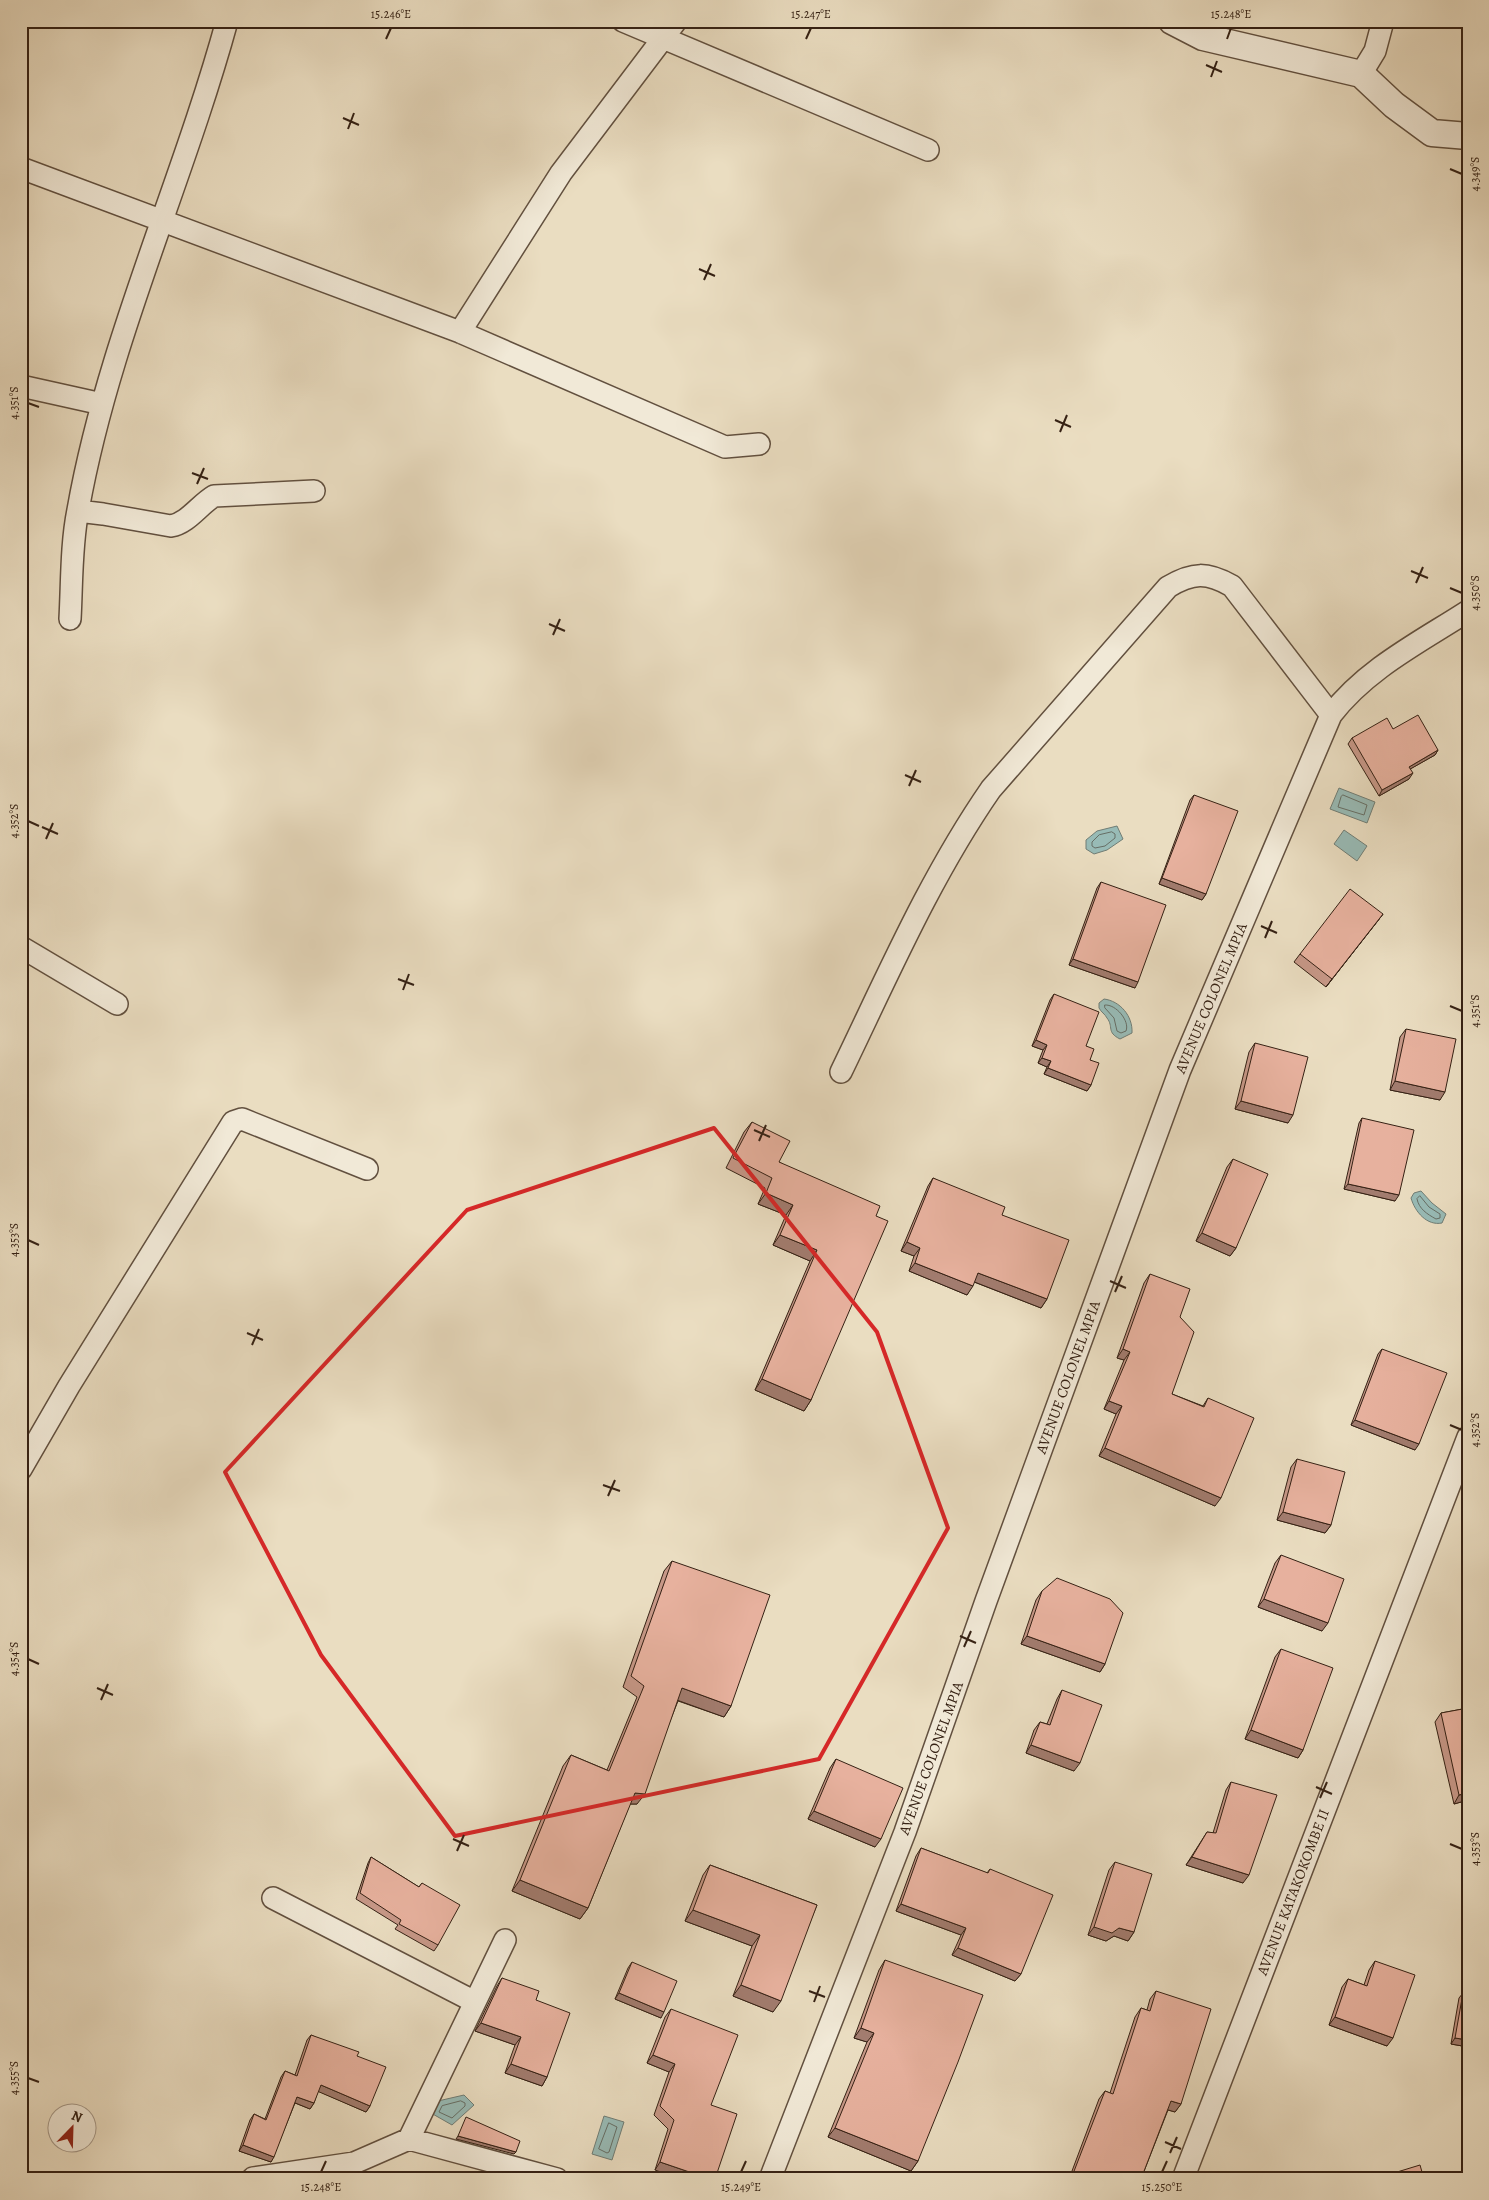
<svg xmlns="http://www.w3.org/2000/svg" width="1489" height="2200" viewBox="0 0 1489 2200" font-family="Alegreya,serif">
<style>
.water{fill:#98bbb6;stroke:#707d75}
.lines{fill:none;stroke-linecap:round;stroke-linejoin:round}
.shore{stroke:#666e65;stroke-width:1}
.minor-casing{stroke:#62503f;stroke-width:24}
.tertiary-casing{stroke:#62503f;stroke-width:29}
.minor{stroke:#f1e9d7;stroke-width:21}
.tertiary{stroke:#f1e9d7;stroke-width:26}
.wall{fill:#c79888;stroke:#352114}
.shaded-wall{fill:#a27c6f;stroke:#352114}
.building{fill:#e7b19e;stroke:#352114}
.marked{fill:none;stroke:#d62828;stroke-width:4;stroke-linejoin:round}
.ticks{fill:none;stroke:#352114;stroke-width:2}
.labels{text-anchor:middle;stroke-width:4.5;stroke-linejoin:round;paint-order:stroke}
.street-label{font-size:15px;fill:#352114;stroke:#f1e9d7}
.neatline{fill:none;stroke:#352114;stroke-width:2}
.ticks-label{font-size:12px;text-anchor:middle;fill:#352114}
</style>
<rect width="100%" height="100%" fill="#eaddc1"/>
<filter id="stains"><feTurbulence type="fractalNoise" baseFrequency=".004" numOctaves="4"/><feColorMatrix values="0 0 0 0 .2 0 0 0 0 .09 0 0 0 0 .02 0 0 0 .5 -.17"/></filter>
<radialGradient id="worn" r=".72"><stop offset=".6" stop-color="#630" stop-opacity="0"/><stop offset="1" stop-color="#630" stop-opacity=".3"/></radialGradient>
<path class="water" d="M1339 788 1375 802 1367 823 1330 809Z
M1117 826 1123 839 1107 850 1094 854 1086 849V840L1097 831Z
M1344 830 1367 846 1357 861 1334 844Z
M1104 999C1120 1001 1133 1016 1132 1033L1120 1039C1106 1032 1114 1027 1107 1018 1105 1014 1101 1012 1099 1008V1003Z
M1421 1191 1432 1203 1446 1214 1442 1223C1427 1226 1415 1212 1411 1198L1414 1193Z
M464 2095 474 2105 452 2125 431 2113 438 2101Z
M604 2116 624 2122 612 2160 592 2154Z"/>
<g class="lines">
<path class="shore" d="M1343 795 1367 805 1364 815 1338 807 1341 797Z
M1112 832 1115 834V838L1105 846 1095 848 1092 846V842L1099 835Z
M1105 1005C1116 1004 1130 1021 1126 1031L1121 1033 1117 1031 1114 1018 1105 1008Z
M1420 1196 1429 1207 1440 1214V1218L1436 1219C1427 1214 1419 1209 1417 1199Z
M461 2101 465 2103V2106L452 2118 439 2112 442 2106Z
M609 2123 617 2127 609 2152 607 2153 599 2149Z"/>
<defs>
<path id="minor" d="M623 21 928 150
M1361 74 1375 51 1383 21
M21 168 460 332 725 447 759 444
M460 332 561 173 676 21
M21 386 102 404
M78 511 103 514 171 526C188 523 199 505 214 496L314 491
M70 619C72 583 71 545 78 510 108 341 182 185 227 21
M21 947 117 1004
M841 1072C887 977 930 877 991 789L1168 587C1193 572 1207 572 1232 586L1331 715
M21 1469 69 1386 233 1122 242 1119 367 1169
M273 1898 475 2002
M409 2139 557 2179
M253 2178 354 2163 409 2139 505 1940
M770 2179 905 1832 986 1601 1180 1070 1331 715C1366 669 1420 642 1468 611
M1183 2179 1468 1437"/>
<path id="tertiary" d="M1172 21 1203 37 1361 74 1394 105 1432 133 1468 136"/>
</defs>
<use href="#minor" class="minor-casing"/>
<use href="#tertiary" class="tertiary-casing"/>
<use href="#minor" class="minor"/>
<use href="#tertiary" class="tertiary"/>
</g>
<path class="wall" d="M1393 729 1438 750 1435 755 1410 769 1409 779 1379 796 1348 744 1352 738Z
M1194 795 1206 894 1202 900 1159 884 1190 800Z
M1101 882 1135 988 1069 965 1097 888Z
M1383 914 1326 987 1294 962 1300 954Z
M1054 994 1086 1046 1090 1060 1091 1085 1087 1091 1044 1074 1047 1067 1038 1063 1043 1050 1032 1046 1050 1000Z
M1406 1029 1440 1100 1390 1090 1400 1037Z
M1255 1043 1288 1123 1235 1109 1249 1052Z
M1362 1118 1395 1201 1344 1189 1359 1123Z
M752 1122 779 1162 876 1216 811 1400 804 1411 755 1390 810 1261 773 1245 786 1215 758 1204 765 1188 726 1168 744 1132Z
M1233 1159 1236 1248 1230 1256 1196 1241 1227 1167Z
M933 1178 1002 1215 1047 1299 1041 1308 974 1282 967 1295 909 1271 914 1256 901 1251 928 1186Z
M1150 1274 1180 1317 1172 1394 1203 1406 1208 1398 1215 1506 1099 1456 1116 1414 1104 1409 1124 1360 1117 1358 1144 1283Z
M1382 1349 1415 1450 1351 1425 1378 1354Z
M1297 1459 1331 1525 1325 1533 1277 1520 1291 1467Z
M1281 1555 1322 1631 1258 1607 1275 1563Z
M672 1561 731 1706 724 1717 678 1701 637 1804H630L588 1908 580 1919 512 1891 563 1766 571 1755 607 1770 637 1697 623 1687 664 1571Z
M1042 1591 1105 1664 1100 1672 1021 1644 1036 1600Z
M1281 1649 1303 1750 1298 1758 1245 1739 1275 1657Z
M1062 1690 1074 1771 1026 1753 1034 1730 1040 1722 1047 1724 1057 1699Z
M1468 1708V1800L1454 1804 1435 1722 1441 1713Z
M836 1759 875 1847 808 1819 830 1768Z
M1231 1782 1243 1883 1186 1865 1207 1832 1213 1833 1226 1790Z
M921 1848 987 1873 990 1869 1021 1974 1015 1981 952 1955 961 1935 896 1911 916 1856Z
M371 1857 419 1887 422 1883 438 1945 434 1951 395 1929 398 1925 356 1899 368 1863Z
M1115 1862 1134 1932 1128 1941 1114 1936 1106 1941 1088 1935 1109 1870Z
M710 1865 817 1905 773 2012 733 1996 752 1946 685 1921 703 1875Z
M885 1960 918 2161 911 2171 828 2137 867 2042 854 2038 879 1970Z
M1375 1961 1387 2046 1329 2025 1342 1987 1348 1979 1364 1985 1369 1970Z
M632 1962 661 2018 615 1999 628 1968Z
M502 1978 536 2000 547 2077 542 2086 505 2073 515 2045 475 2031 497 1986Z
M1156 1991 1181 2104 1175 2112 1168 2110 1141 2179H1069L1099 2099 1105 2091 1110 2093 1135 2017 1141 2008 1147 2010 1150 1999Z
M1463 1993 1468 2047 1451 2044 1459 1998Z
M671 2009 711 2105 655 2170 668 2129 654 2115 669 2072 647 2063 665 2017Z
M311 2035 357 2056 370 2106 366 2112 318 2091 314 2103 310 2109 295 2103 271 2162 239 2151 250 2120 254 2114 265 2119 281 2077 285 2071 295 2075 307 2040Z
M1466 2135H1468V2171L1462 2141Z"/>
<path class="shaded-wall" d="M1438 750 1435 755 1405 772 1409 767Z
M1413 773 1409 779 1379 796 1382 790Z
M1162 878 1206 894 1202 900 1159 884Z
M1383 914 1377 922 1326 987 1332 979Z
M1073 959 1138 982 1135 988 1069 965Z
M1036 1040 1047 1045 1043 1050 1032 1046Z
M1042 1058 1051 1061 1047 1067 1038 1063Z
M1048 1068 1091 1085 1087 1091 1044 1074Z
M1395 1081 1445 1092 1440 1100 1390 1090Z
M1241 1101 1293 1115 1288 1123 1235 1109Z
M1348 1184 1399 1195 1395 1201 1344 1189Z
M766 1193 793 1205 786 1215 758 1204Z
M1202 1233 1236 1248 1230 1256 1196 1241Z
M780 1235 817 1250 810 1261 773 1245Z
M907 1242 920 1248 914 1256 901 1251Z
M915 1263 973 1286 967 1295 909 1271Z
M978 1273 1047 1299 1041 1308 972 1281Z
M1123 1349 1130 1352 1124 1360 1117 1358Z
M762 1379 811 1400 804 1411 755 1390Z
M1109 1401 1122 1406 1116 1414 1104 1409Z
M1355 1420 1419 1444 1415 1450 1351 1425Z
M1105 1448 1221 1498 1215 1506 1099 1456Z
M1283 1512 1331 1525 1325 1533 1277 1520Z
M1264 1599 1328 1623 1322 1631 1258 1607Z
M1027 1636 1105 1664 1100 1672 1021 1644Z
M682 1688 731 1706 724 1717 674 1699Z
M1251 1730 1303 1750 1298 1758 1245 1739Z
M1031 1745 1080 1763 1074 1771 1026 1753Z
M635 1793 645 1794 637 1804H627Z
M1468 1793V1800L1454 1804 1459 1795Z
M814 1811 881 1839 875 1847 808 1819Z
M1192 1857 1249 1875 1243 1883 1186 1865Z
M520 1880 588 1908 580 1919 512 1891Z
M901 1904 966 1928 961 1935 896 1911Z
M693 1910 760 1935 752 1946 685 1921Z
M1094 1927 1119 1928 1134 1932 1128 1941 1114 1936 1106 1941 1088 1935Z
M958 1948 1021 1974 1015 1981 952 1955Z
M741 1985 781 2001 773 2012 733 1996Z
M619 1993 664 2012 661 2018 615 1999Z
M1335 2017 1393 2038 1387 2046 1329 2025Z
M481 2023 521 2037 515 2045 475 2031Z
M861 2028 874 2033 867 2042 854 2038Z
M1455 2038 1468 2040V2047L1451 2044Z
M653 2055 675 2064 669 2072 647 2063Z
M511 2064 547 2077 542 2086 505 2073Z
M321 2085 370 2106 366 2112 317 2091Z
M297 2097 314 2103 310 2109 293 2102Z
M1171 2101 1181 2104 1175 2112 1165 2109Z
M835 2128 918 2161 911 2171 828 2137Z
M458 2136 516 2152 514 2154 456 2139Z
M243 2145 274 2157 271 2162 239 2151Z
M660 2162 710 2179H680L655 2170Z"/>
<path class="building" d="M1418 715 1438 750 1409 767 1413 773 1382 790 1352 738 1387 718 1393 729Z
M1194 795 1238 811 1206 894 1162 878Z
M1101 882 1166 905 1138 982 1073 959Z
M1350 889 1383 914 1332 979 1300 954Z
M1054 994 1099 1012 1086 1046 1094 1049 1090 1060 1099 1063 1091 1085 1048 1068 1051 1061 1042 1058 1047 1045 1036 1040Z
M1406 1029 1456 1039 1445 1092 1395 1081Z
M1255 1043 1308 1057 1293 1115 1241 1101Z
M1362 1118 1414 1130 1399 1195 1348 1184Z
M752 1122 790 1141 779 1162 880 1206 876 1216 888 1221 811 1400 762 1379 817 1250 780 1235 793 1205 766 1193 772 1178 733 1158Z
M1233 1159 1268 1174 1236 1248 1202 1233Z
M933 1178 1005 1207 1002 1215 1069 1240 1047 1299 978 1273 973 1286 915 1263 920 1248 907 1242Z
M1150 1274 1190 1289 1180 1317 1194 1332 1172 1394 1204 1407 1208 1398 1254 1418 1221 1498 1105 1448 1122 1406 1109 1401 1130 1352 1123 1349Z
M1382 1349 1447 1373 1419 1444 1355 1420Z
M1297 1459 1345 1472 1331 1525 1283 1512Z
M1281 1555 1344 1579 1328 1623 1264 1599Z
M672 1561 770 1595 731 1706 682 1688 645 1794 635 1793 588 1908 520 1880 571 1755 609 1771 644 1686 631 1676Z
M1057 1578 1110 1599 1123 1613 1105 1664 1027 1636 1042 1591Z
M1281 1649 1333 1668 1303 1750 1251 1730Z
M1062 1690 1102 1705 1080 1763 1031 1745 1040 1722 1050 1725Z
M1468 1708V1793L1459 1795 1441 1713Z
M836 1759 903 1788 881 1839 814 1811Z
M1231 1782 1277 1795 1249 1875 1192 1857 1207 1832 1216 1833Z
M921 1848 988 1873 990 1869 1053 1895 1021 1974 958 1948 966 1928 901 1904Z
M371 1857 419 1887 422 1883 460 1905 438 1945 399 1924 401 1920 360 1893Z
M1115 1862 1152 1874 1134 1932 1119 1928 1112 1933 1094 1927Z
M710 1865 817 1905 781 2001 741 1985 760 1935 693 1910Z
M885 1960 983 1995 958 2062 918 2161 835 2128 874 2033 861 2028Z
M1375 1961 1415 1975 1393 2038 1335 2017 1348 1979 1367 1986Z
M632 1962 677 1981 664 2012 619 1993Z
M502 1978 539 1991 536 2000 570 2013 547 2077 511 2064 521 2037 481 2023Z
M1156 1991 1211 2009 1181 2104 1171 2101 1141 2179H1071L1105 2091 1113 2094 1141 2008 1150 2011Z
M1463 1993 1468 1994V2040L1455 2038Z
M671 2009 738 2035 711 2105 737 2114 715 2179H710L660 2162 674 2120 660 2106 675 2064 653 2055Z
M311 2035 359 2052 357 2056 386 2067 370 2106 321 2085 314 2103 297 2097 274 2157 243 2145 254 2114 266 2120 285 2071 297 2076Z
M466 2117 520 2141 516 2152 458 2136Z
M1466 2135H1468V2146Z
M1420 2165 1424 2179H1384V2176Z
M1293 2175 1302 2179H1292Z
M495 2176 506 2179H494Z"/>
<path class="marked" d="M714 1128 877 1332 948 1528 819 1759 455 1836 321 1655 225 1472 467 1210Z"/>
<path class="ticks" d="M386 39 391 28M806 39 811 28M1227 39 1231 28M1206 65 1222 72M1211 77 1217 61M343 118 359 125M348 129 354 113M1450 169 1462 174M699 269 715 276M704 280 711 264M28 403 39 407M1055 420 1071 427M1060 432 1067 415M192 473 208 479M197 484 204 468M1411 571 1428 578M1416 583 1423 567M1450 588 1462 593M549 624 565 631M553 635 560 619M905 775 921 782M909 786 916 770M28 821 39 826M42 827 58 834M46 839 53 823M1261 926 1277 933M1265 938 1272 921M398 979 414 985M403 990 409 974M1450 1006 1462 1011M754 1130 770 1137M759 1141 766 1125M28 1240 39 1245M1110 1281 1126 1288M1115 1292 1122 1276M247 1333 263 1340M252 1345 259 1329M1450 1425 1462 1430M603 1485 620 1491M608 1496 615 1480M960 1636 976 1643M964 1647 971 1631M28 1659 39 1664M97 1688 113 1695M101 1700 108 1684M1316 1787 1332 1794M1320 1798 1327 1782M453 1839 469 1846M1450 1844 1462 1849M457 1851 464 1835M809 1991 825 1997M814 2002 820 1986M28 2078 39 2082M1165 2142 1181 2149M1170 2153 1177 2137M321 2172 326 2161M741 2172 746 2161M1162 2172 1167 2161"/>
<g class="labels">
<g class="street-label">
<text transform="translate(1211 998) rotate(-67)" y="5">AVENUE COLONEL MPIA</text>
<text transform="translate(1068 1377) rotate(-70)" y="5">AVENUE COLONEL MPIA</text>
<text transform="translate(931 1758) rotate(-70)" y="5">AVENUE COLONEL MPIA</text>
<text transform="translate(1293 1892) rotate(-69)" y="5">AVENUE KATAKOKOMBE II</text>
</g>
</g>
<rect width="1489" height="2200" fill="none" stroke="#eaddc1" stroke-width="55"/>
<g transform="translate(72 2128) rotate(23)"><circle r="24" fill="#f1e9d7" stroke="#a69989"/>
<path d="M0-4L9 19L0 12L-9 19Z" fill="#8f2418"/>
<text y="-8" font-size="14" font-weight="bold" text-anchor="middle" fill="#352114">N</text>
</g>
<rect x="28" y="28" width="1434" height="2144" class="neatline"/>
<g class="ticks-label">
<text x="391" y="18">15.246°E</text>
<text x="811" y="18">15.247°E</text>
<text x="1231" y="18">15.248°E</text>
<text transform="translate(1475 174) rotate(-90)" y="4">4.349°S</text>
<text transform="translate(14 403) rotate(-90)" y="4">4.351°S</text>
<text transform="translate(1475 593) rotate(-90)" y="4">4.350°S</text>
<text transform="translate(14 821) rotate(-90)" y="4">4.352°S</text>
<text transform="translate(1475 1011) rotate(-90)" y="4">4.351°S</text>
<text transform="translate(14 1240) rotate(-90)" y="4">4.353°S</text>
<text transform="translate(1475 1430) rotate(-90)" y="4">4.352°S</text>
<text transform="translate(14 1659) rotate(-90)" y="4">4.354°S</text>
<text transform="translate(1475 1849) rotate(-90)" y="4">4.353°S</text>
<text transform="translate(14 2078) rotate(-90)" y="4">4.355°S</text>
<text x="321" y="2191">15.248°E</text>
<text x="741" y="2191">15.249°E</text>
<text x="1162" y="2191">15.250°E</text>
</g>
<rect width="100%" height="100%" filter="url(#stains)"/>
<rect width="100%" height="100%" fill="url(#worn)"/>
</svg>
